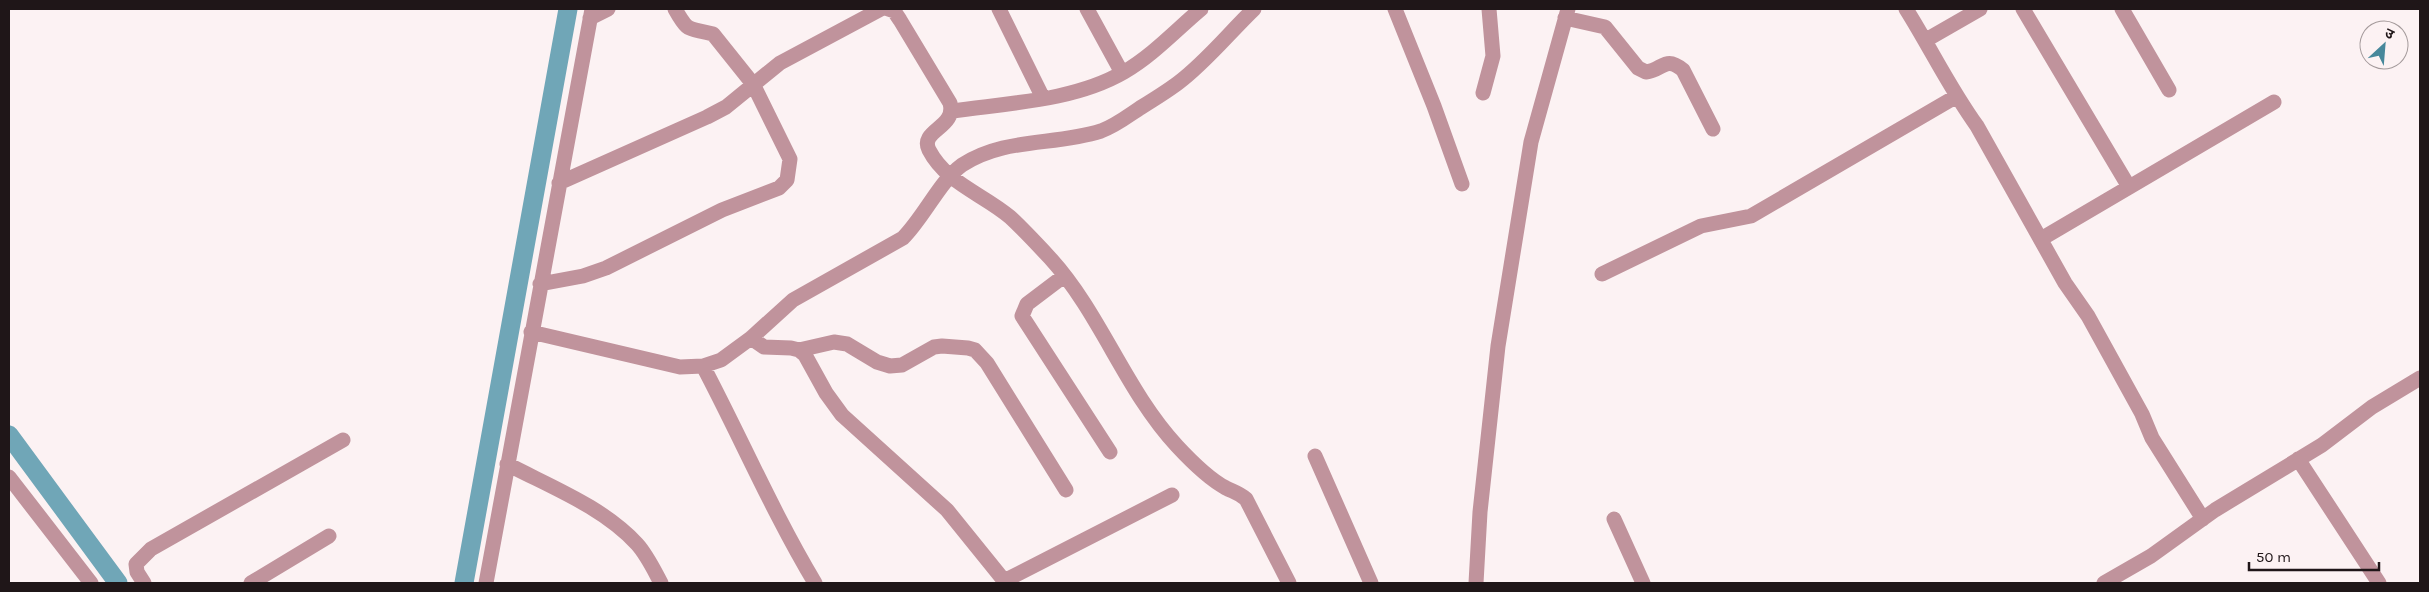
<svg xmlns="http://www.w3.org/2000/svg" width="2429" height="592" viewBox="0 0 2429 592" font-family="Karla,'Noto Sans Devanagari',sans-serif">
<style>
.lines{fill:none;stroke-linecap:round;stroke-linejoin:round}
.canal{stroke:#70a6b7;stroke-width:19}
.minor{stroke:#c0939c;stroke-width:15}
</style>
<rect width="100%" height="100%" fill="#fcf2f3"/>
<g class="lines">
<path class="canal" d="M9 435 118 583
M464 583 568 9"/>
<path class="minor" d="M888 9 894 11 900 20 950 103C957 128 919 130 929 150 946 183 983 194 1010 217 1024 230 1037 244 1050 258 1101 314 1125 390 1177 446 1190 460 1209 479 1226 488 1234 492 1239 493 1246 499L1289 583
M999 9 1043 98
M1087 9 1122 73
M1395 9 1434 106 1462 184
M1906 9C1930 47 1950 89 1977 126L2065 283 2088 316 2142 414 2152 438 2203 519
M2023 9 2129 187
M2122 9 2169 90
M590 18 608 9
M1565 18 1605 27 1638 68 1646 72C1663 70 1665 55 1683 70L1713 129
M1926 40 1980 9
M1483 93 1493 56 1489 9
M952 111C1008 103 1074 101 1124 72 1152 56 1176 30 1201 9
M559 183 707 117 726 107 780 63 881 9
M2041 239 2274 102
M1602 274 1701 226 1751 216 1957 96
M1064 276 1027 304 1022 316 1110 452
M540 284 583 276 606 268 722 210 779 188 787 180 790 159 753 84 713 34C688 27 689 34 675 9
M531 332 680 367 703 366 721 360 751 338 793 300 903 238C924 217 940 181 962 165 1005 137 1054 146 1101 131 1115 126 1128 116 1140 108 1153 100 1166 92 1178 83 1206 62 1229 33 1254 9
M751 338 764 347 791 348 799 350 805 355 826 393 842 415 947 510 1006 583
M799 350 834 342 847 344 877 362 890 366 902 365 934 347 942 346 968 348 975 350 987 363 1066 490
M703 366C741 438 773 513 815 583
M1315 456 1371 583
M2298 459 2379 583
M507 464C551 487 603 507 637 544 647 555 654 570 661 583
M9 477 91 583
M1614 519 1643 583
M1004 581 1172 495
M144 583 137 572 136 564 151 549 343 440
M251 583 329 536
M486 583 592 9
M1476 583 1480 512 1498 346 1531 142 1568 9
M2104 583 2151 556 2215 510 2322 445 2372 407 2420 378"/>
</g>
<rect width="2429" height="592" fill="none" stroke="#1f1618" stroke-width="20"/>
<g transform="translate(2384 45) rotate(26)"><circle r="24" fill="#fcf2f3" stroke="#a49a9b"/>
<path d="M0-4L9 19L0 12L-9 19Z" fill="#47889b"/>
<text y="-8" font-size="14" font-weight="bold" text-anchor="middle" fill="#1f1618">उ</text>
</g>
<path d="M2249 562v8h130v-8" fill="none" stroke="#1f1618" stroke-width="2.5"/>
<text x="2256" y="562" font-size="15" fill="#1f1618" stroke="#fcf2f3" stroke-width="4" paint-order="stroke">50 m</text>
</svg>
